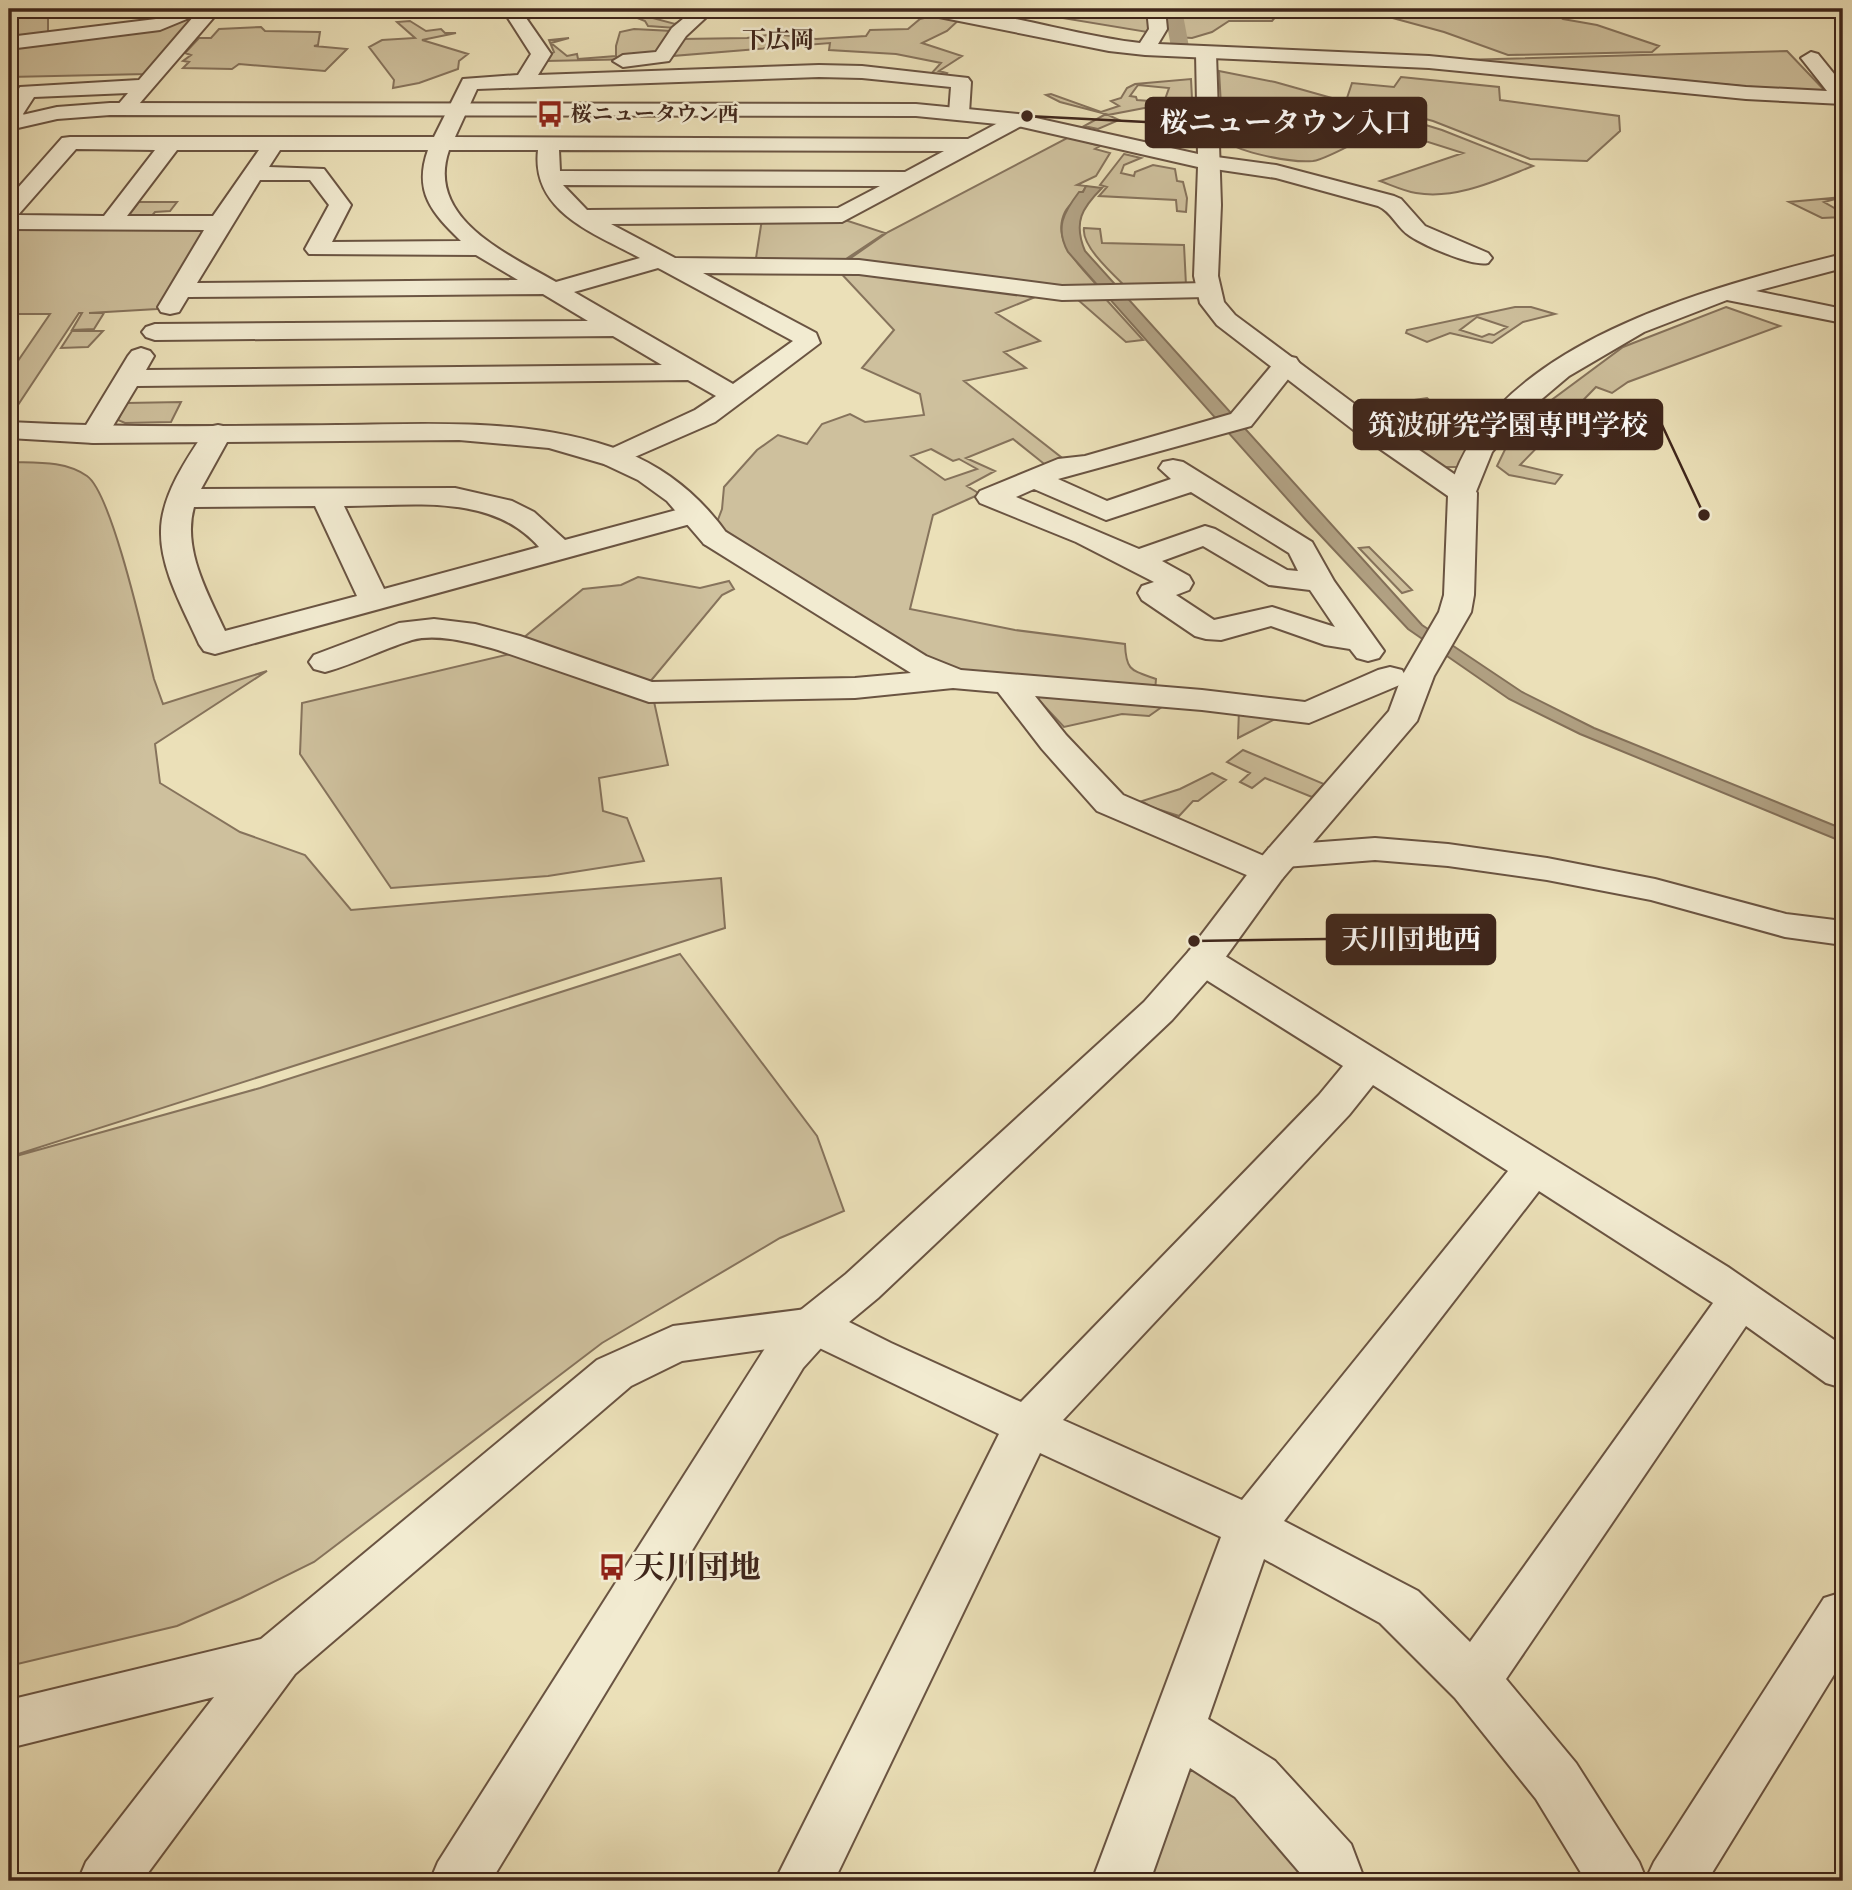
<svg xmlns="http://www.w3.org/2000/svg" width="1852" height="1890" viewBox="0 0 1852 1890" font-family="'EB Garamond','Noto Serif JP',serif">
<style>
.green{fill:#cec09d;stroke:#86735c;stroke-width:2;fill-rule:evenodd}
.water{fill:#b1a183;stroke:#837059;stroke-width:2}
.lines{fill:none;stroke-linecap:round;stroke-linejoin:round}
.canal{fill:#b1a183;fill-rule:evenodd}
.minor-casing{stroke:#6a5442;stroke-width:4}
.tertiary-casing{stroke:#6a5442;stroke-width:4}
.minor{fill:#f2ebd1;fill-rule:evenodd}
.tertiary{fill:#f2ebd1;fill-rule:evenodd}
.labels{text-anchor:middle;stroke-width:5;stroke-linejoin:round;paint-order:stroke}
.far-poi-label{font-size:21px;font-weight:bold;fill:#3f261b;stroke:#f2ebd1;text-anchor:start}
.far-quarter-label{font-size:24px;font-weight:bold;fill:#3f261b;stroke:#f2ebd1}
.near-poi-label{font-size:32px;font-weight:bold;fill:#3f261b;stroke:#f2ebd1;text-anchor:start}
.leader{fill:none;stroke:#3f261b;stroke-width:2.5}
.callout-dot{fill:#3f261b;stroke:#f2ebd1;stroke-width:2.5}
.callout{fill:#3f261b;stroke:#3f261b;stroke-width:2.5}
.callout-label{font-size:28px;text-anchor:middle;font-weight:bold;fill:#fff}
</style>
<rect width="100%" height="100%" fill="#ebe0b8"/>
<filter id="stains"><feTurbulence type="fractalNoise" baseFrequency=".00286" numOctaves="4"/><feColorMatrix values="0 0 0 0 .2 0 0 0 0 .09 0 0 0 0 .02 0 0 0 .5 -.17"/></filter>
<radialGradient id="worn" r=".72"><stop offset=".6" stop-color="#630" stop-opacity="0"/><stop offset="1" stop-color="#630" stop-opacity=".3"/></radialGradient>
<path class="green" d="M9 9H82L48 15V37L9 41Z
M204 9 147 74 9 77V45L179 21Z
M615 9H667L645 16 675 24 691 16 667 9 696 14 676 28 648 26 645 21Z
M1009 9H1147L1151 24 1147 32Z
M1162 9H1548L1563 19 1597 25 1659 46 1652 52 1508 55 1444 32 1389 17 1278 14 1272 21H1229L1212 32 1192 38 1175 37 1164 18Z
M941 14 963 16 947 31 922 43 962 56 939 71 947 73 944 77 930 75 941 63 896 54 829 50 830 43 672 56 681 39 747 38 774 34 816 39 866 36 870 30 908 29 920 19Z
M410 21 426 31 441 29 445 33H456L422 40 468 54 459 61 458 69 419 83 393 88 394 80 369 47 382 40 415 38 397 22Z
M261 27 265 31 320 32 318 45 314 46 347 49 325 71 239 64 232 69 183 68 189 62 183 61 191 55 185 53 199 38H211L219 29Z
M634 29 672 31 660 53 640 59 546 61V57L554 52 549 40 569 38 551 43 567 56 577 54 578 59 616 56V46L620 32Z
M1787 51 1828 94 1459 60Z
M1219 71 1275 82 1403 118 1442 130 1533 166C1497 180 1456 200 1416 193 1404 191 1391 185 1380 181L1463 153 1384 128C1367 135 1329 159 1313 161 1291 163 1241 153 1223 140Z
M1401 77 1499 87 1500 100 1619 116 1620 131 1587 161 1530 159 1433 121 1347 98 1352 83 1394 87Z
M1191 79 1192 99 1108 115 1119 120 1098 129 1084 126 1106 114 1060 102 1046 95 1051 94 1101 112 1119 106 1111 101 1121 98 1127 88 1135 84ZM1138 85 1169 88 1164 102 1137 100 1136 97 1130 96Z
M1069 137 1100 146 1095 149 1110 153 1096 176 1077 185 1086 186C1082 197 1070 202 1065 212 1050 242 1083 268 1100 289H1059L845 262 888 232Z
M1124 154 1141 158 1124 165 1121 173 1134 176 1135 172 1153 165 1175 169 1177 181 1183 182 1187 198 1186 212 1177 211 1176 200 1099 196 1107 187 1100 185Z
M1843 197 1824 202 1843 213V217L1822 218 1789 202Z
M139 202H177L170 211 155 212 150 218H136L129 215Z
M762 219 845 220 885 233 843 261 756 258Z
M9 226H198L206 231 157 309 89 313H104L94 329 72 330 82 313H79L10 417 9 374 50 314H9Z
M1084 228 1100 229 1102 243 1184 245 1186 285 1129 290C1116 277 1081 247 1084 228Z
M836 268 1045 293 996 313 1040 341 1004 352 1026 368 964 381 1066 461 1048 467 1013 439 966 458 995 471 967 486 980 494 933 515 910 609 1015 630 1125 644C1126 671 1131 670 1156 679L1155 691 970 673 919 656 714 530 722 509 724 487 757 450 778 435 807 444 822 424 850 414 865 422 924 415 920 394 862 368 894 330ZM931 449 953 461 959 459 977 469 945 480 911 456Z
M1103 296 1143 340 1126 342 1077 299Z
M1515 307H1531L1555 314 1523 322 1492 343 1450 333 1427 342 1406 333 1407 330ZM1477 317 1507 327 1494 335 1489 334 1482 337 1460 330Z
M1726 307 1780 326 1628 382 1612 393 1596 387 1520 465 1562 475 1555 484 1509 475 1497 466 1513 433 1534 413 1623 347Z
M72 331H103L88 347 61 348Z
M1427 398 1442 412 1481 425 1473 435 1460 467H1436L1379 422 1368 407ZM1433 412 1474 423 1475 424 1462 435 1441 431 1438 433 1408 421 1415 414 1429 417Z
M181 402 171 422 125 423 118 420 126 403Z
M9 462C35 463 64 460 87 476 112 493 145 643 154 679L163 704 267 671 155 744 160 783 240 832 305 855 351 910 721 878 725 928 9 1157Z
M1369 547 1412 590 1402 593 1359 548Z
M638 577 700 588 729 581 734 589 722 595 649 683 522 639 583 589 621 585Z
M514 653 603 687 653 697 668 765 599 778 603 811 627 818 644 861 548 876 391 888 300 754 302 703Z
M1034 695 1166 704 1149 716 1122 714 1064 727Z
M1239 709 1283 715 1238 738Z
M1243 750 1324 784 1312 797 1265 778 1252 788 1240 782 1250 773 1227 762Z
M1212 773 1226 780 1198 801H1193L1179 816 1151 807 1142 801 1180 789Z
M680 954 817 1136 844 1211 780 1238 602 1343 314 1562 241 1598 177 1626 9 1666V1158L260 1088Z
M1210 1768 1308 1865 1316 1881H1149L1186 1771Z"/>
<path class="water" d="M1086 186 1102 188C1082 208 1073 222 1085 251L1422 625 1522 692 1594 728 1843 829V842L1580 734 1509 699 1408 629 1306 520 1068 252C1055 228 1063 213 1079 192H1083Z"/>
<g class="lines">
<path class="canal" d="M1164 9H1182L1189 47 1186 51 1180 52 1171 47Z"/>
<defs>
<path id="minor" d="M180 9H221L133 111H119L116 107 128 93 34 97 23 114 28 121 25 125 18 127 9 123V104L20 87 139 80 194 16 160 30 9 49V37L156 19Z
M519 9H555L552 13 526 18 551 54 538 75 819 65 862 66 968 78 971 82 969 113 966 117H952L949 113 951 87 862 78 819 77 477 89 455 137 968 139 1011 116H1025L1028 120 1025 124 842 222 611 224 675 258 859 260 1062 286 1207 283 1216 285 1219 290 1216 295 1207 297 1062 300 859 274 703 273 816 333 820 343 715 422 614 466 604 464 600 458 604 452 695 410 716 396 688 380 137 386 104 441 94 443 84 441 80 435 128 356 132 351 141 348 150 351 154 356 146 370 662 365 613 336 155 340 146 337 142 332 146 327 155 324 588 321 543 294 188 297 179 312 170 314 161 312 158 307 204 230 9 229V198L62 138 70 137H434L463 79 518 75 531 54 506 15 508 11ZM76 149 155 150 104 216 18 215ZM177 150H259L213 216H127ZM280 150H428C413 192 432 213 461 241L332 242 351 205 324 169 269 167ZM449 150H538C531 212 594 233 640 258L556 282C508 254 425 219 449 150ZM559 150 944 151 905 172 560 171ZM260 180H310L329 205 305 249 309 254 476 255 518 280 197 283ZM563 185 880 186 838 208 587 210ZM658 268 662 270 793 341 733 384 574 292Z
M695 9H715L686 36 669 61 623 67 613 61 623 55 656 52 672 28Z
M920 9C992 6 1067 35 1140 43L1149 29 1147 9H1165L1167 29 1158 44 1429 56 1746 87 1827 91 1801 58 1811 52 1818 54 1843 85V104L1746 99 1429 68 1145 55 1109 51 929 15Z
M1209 156 1276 165 1394 196 1401 199 1425 226 1488 253 1492 258 1488 263C1473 267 1425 246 1410 236 1397 228 1392 212 1378 206L1276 178 1201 167 1198 162 1201 157Z
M1843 254V268L1756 291 1843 309V323L1727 300 1644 332 1569 376 1524 414 1492 452 1473 499 1463 502 1453 499 1449 493C1486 344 1714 286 1843 254Z
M1287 356 1296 358 1300 364 1251 426 1058 479 1107 501 1171 479 1159 468 1163 462 1173 460 1183 462 1312 542 1334 581 1384 651 1379 658 1368 661 1357 658 1350 649 1325 645 1271 626 1221 640 1206 639 1195 636 1142 600 1138 593 1142 586 1154 582 1076 542 980 503 976 497 980 491 1058 459 1085 456 1231 414 1278 358ZM1034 489 1106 520 1191 492 1289 553 1298 571 1287 570 1215 529 1205 526 1139 549 1016 497ZM1203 546 1269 585 1310 590 1335 627 1272 607 1214 620 1176 595 1189 590 1193 583 1189 576 1162 561Z
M218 425 228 427 232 433 201 489 455 488 512 501 534 512 565 540 695 505 705 508 710 514 705 520 215 654 204 651 199 644C184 610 160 569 161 531 161 495 189 455 208 427ZM315 506 357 596 225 631C208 594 182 549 194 507ZM344 506C410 506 491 492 539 547L384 589Z
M715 529 726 532 926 656 961 670 1202 690 1305 702 1378 670 1390 667 1402 670 1406 677 1402 684 1309 723 1202 710 1035 696 1066 735 1123 795 1264 856 1269 848 1282 845 1375 838 1448 844 1547 858 1655 879 1786 914 1843 921V945L1785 937 1651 900 1547 880 1448 866 1375 860 1285 867 1287 871 1282 879 1269 882 1256 879 1097 811 1042 749 998 692 953 688 855 698 649 702 498 650C472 643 438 633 412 640 382 649 355 664 325 672L314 669 309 662 314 655 399 623 434 619 475 624 520 636 652 682 855 678 911 673 704 544 700 538 704 532Z
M1203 948 1217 951 1728 1267 1843 1346V1388L1826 1383 1746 1326 1506 1679 1576 1763 1639 1862 1646 1879 1654 1862 1824 1598 1843 1592V1660L1707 1881H1586L1536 1799 1455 1698 1380 1623 1264 1559 1208 1719 1275 1761 1351 1844 1365 1881H1307L1235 1797 1190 1768 1150 1881H1092L1221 1537 1040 1453 834 1881H775L999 1434 809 1343 682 1361 631 1386 295 1674 142 1881H78L86 1862 214 1697 9 1748V1700L261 1639 597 1360 673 1326 814 1308 831 1313 891 1343 1021 1402 1319 1095 1343 1066 1189 969 1184 960 1189 951ZM1373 1085 1508 1171 1242 1500 1063 1420 1349 1115ZM1539 1191 1713 1303 1470 1642 1418 1591 1284 1521Z"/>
<path id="tertiary" d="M1206 47 1216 53 1221 205 1218 276 1224 302 1235 315 1380 423 1473 487 1477 493 1474 595 1471 612 1434 676 1417 721 1282 879 1217 969 1172 1020 878 1298 831 1337 803 1368 491 1881H430L438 1862 769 1342 797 1313 846 1274 1144 1002 1189 951 1256 863 1389 711 1402 676 1439 612 1444 595 1448 496 1360 435 1217 325 1200 303 1194 276 1198 167 1018 126 916 116 110 115 57 119 9 130V118L57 107 110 103 916 104 1018 114 1198 154 1196 53Z
M9 422C118 428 228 426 337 425 432 424 534 417 625 452 668 469 704 500 730 538L726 544 715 547 704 544 667 501 638 480 604 464 549 448 459 440 94 443 9 438Z"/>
</defs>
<use href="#minor" class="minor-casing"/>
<use href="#tertiary" class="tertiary-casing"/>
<use href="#minor" class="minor"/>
<use href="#tertiary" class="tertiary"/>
</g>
<defs>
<symbol id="bus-bare" viewBox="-9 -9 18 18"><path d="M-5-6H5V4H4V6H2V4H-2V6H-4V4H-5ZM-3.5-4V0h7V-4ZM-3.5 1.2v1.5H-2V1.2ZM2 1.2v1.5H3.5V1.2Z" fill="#8f2418" stroke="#f2ebd1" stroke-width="2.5" paint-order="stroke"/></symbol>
</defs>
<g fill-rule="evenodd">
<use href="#bus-bare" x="531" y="95" width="38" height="38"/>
<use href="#bus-bare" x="593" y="1548" width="38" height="38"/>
</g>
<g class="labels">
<g class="far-poi-label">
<text x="571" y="121">桜ニュータウン西</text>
</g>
<g class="far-quarter-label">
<text x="778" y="48">下広岡</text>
</g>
<g class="near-poi-label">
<text x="633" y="1578">天川団地</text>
</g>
</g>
<path class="leader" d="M1027 116L1146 122M1704 515L1662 425M1194 941L1327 939"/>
<g class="callout-dot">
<circle cx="1027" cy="116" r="7"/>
<circle cx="1704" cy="515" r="7"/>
<circle cx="1194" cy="941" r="7"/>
</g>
<g class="callout">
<rect x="1146" y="98" width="280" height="49" rx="7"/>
<rect x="1354" y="400" width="308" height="49" rx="7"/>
<rect x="1327" y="915" width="168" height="49" rx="7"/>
</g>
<g class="callout-label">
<text x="1286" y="132">桜ニュータウン入口</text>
<text x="1508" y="435">筑波研究学園専門学校</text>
<text x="1411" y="949">天川団地西</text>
</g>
<rect width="1852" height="1890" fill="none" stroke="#ebe0b8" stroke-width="35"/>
<rect x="10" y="10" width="1831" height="1869" fill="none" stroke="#3f261b" stroke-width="3.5"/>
<rect x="18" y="18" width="1817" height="1855" fill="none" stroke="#3f261b" stroke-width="2"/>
<rect width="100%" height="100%" filter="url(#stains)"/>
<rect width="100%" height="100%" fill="url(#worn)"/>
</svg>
